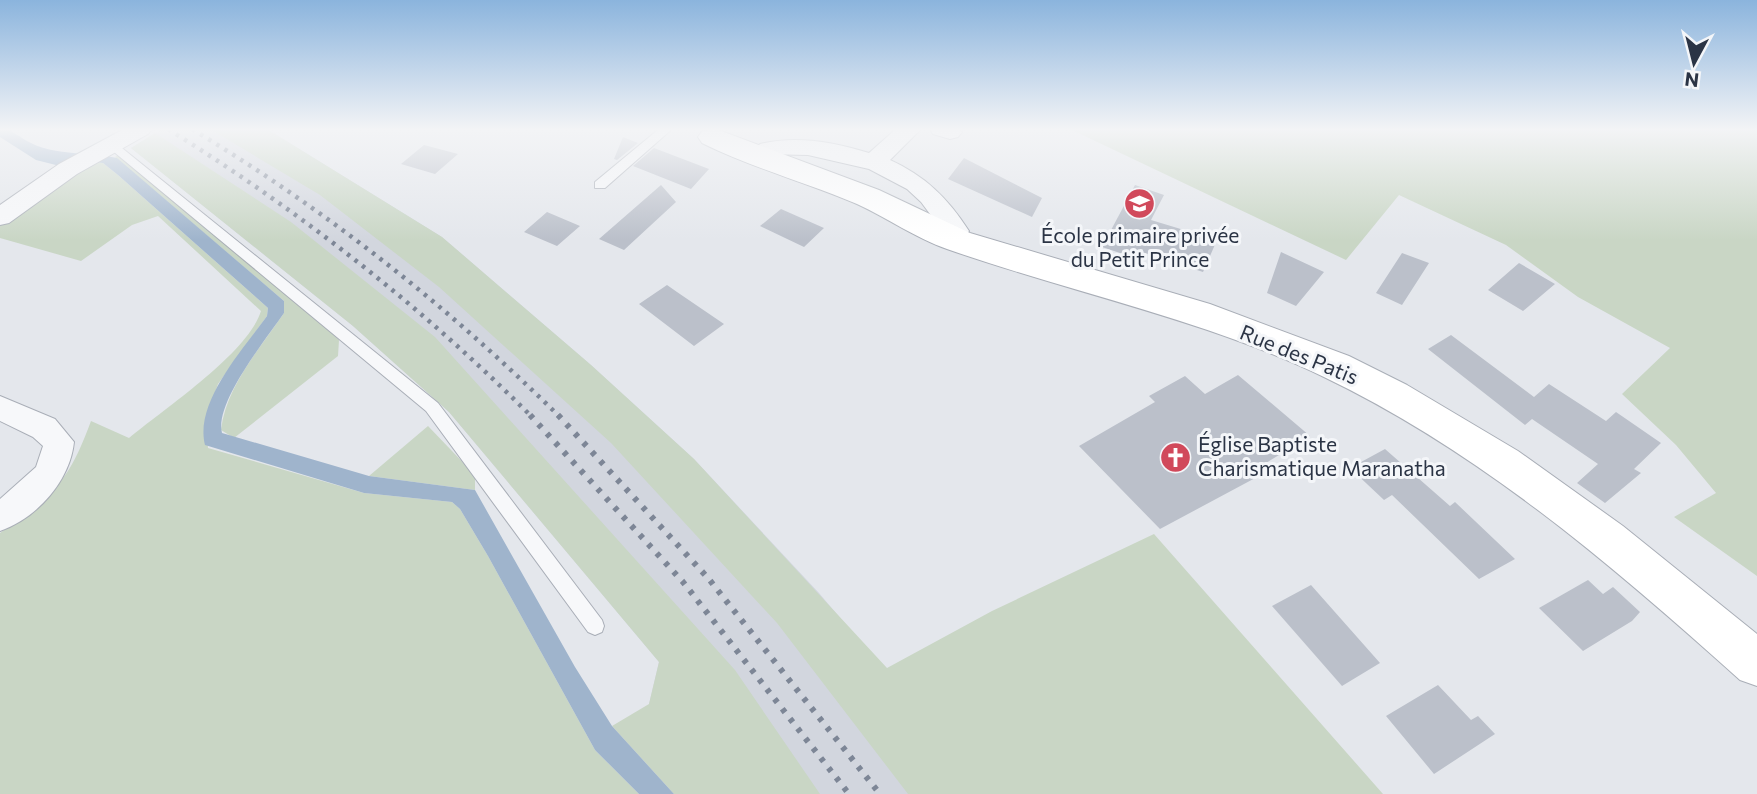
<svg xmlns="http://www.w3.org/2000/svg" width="1757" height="794" viewBox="0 0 1757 794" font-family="Commissioner,sans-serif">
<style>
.built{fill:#d2d6de}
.green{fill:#c9d6c5}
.water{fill:#9fb4cc}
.building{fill:#bbc0ca}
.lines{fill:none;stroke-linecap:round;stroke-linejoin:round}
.service-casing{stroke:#a9aeb7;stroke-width:2}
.minor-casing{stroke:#a9aeb7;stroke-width:2}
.secondary-casing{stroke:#a9aeb7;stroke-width:2}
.service{fill:#f7f8fa;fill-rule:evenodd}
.minor{fill:#f7f8fa;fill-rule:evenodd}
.secondary{fill:#fff;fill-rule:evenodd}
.rail-far1{stroke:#7d8696;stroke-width:4.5;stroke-dasharray:3.5 6;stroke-linecap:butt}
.rail{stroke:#7d8696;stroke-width:6;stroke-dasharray:4.5 8;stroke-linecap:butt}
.labels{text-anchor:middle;stroke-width:6;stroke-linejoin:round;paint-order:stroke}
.poi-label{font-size:21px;fill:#2b3445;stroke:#f4f6f9}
.street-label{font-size:21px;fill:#2b3445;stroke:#f4f6f9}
</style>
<rect width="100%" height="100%" fill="#e4e7ec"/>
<path class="built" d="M163 129H267L442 237 591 365 694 459 819 593 989 794H708L649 704 659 662 449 412 353 326 131 148Z"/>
<path class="green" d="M210 129H267L442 237 591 365 694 459 887 668 992 611 1154 534 1383 794H908L777 623 611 443 439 287 320 195Z
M1070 129H1757V576L1674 517 1716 493 1676 445 1622 394 1670 348 1578 297 1506 245 1399 195 1346 260Z
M155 133 291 222 435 337 735 670 820 794H674L612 726 649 704 659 662 449 412 353 326 131 148Z
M120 154 285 290 339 340 338 356 234 438 221 430C226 387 260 348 284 313V301L115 157Z
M94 162 103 163 118 175 268 308 267 316 218 384 206 419 208 448 364 493 452 502 460 509 488 556 595 750 639 794H0V533C53 494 68 484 91 421L129 438C165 408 248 353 261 311L158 216 132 225 81 261 0 238V226L40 195Z
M428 426 475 475V490L369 476Z"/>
<path class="water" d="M0 129C12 129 20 138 31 143 46 151 65 152 82 154L64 167 36 160 0 137Z
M106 156 117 158 284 301V313C267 338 214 403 222 433L369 476 475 490 575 667 612 726 674 794H639L595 750 488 556 460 509 452 502 364 493 205 445C194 402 244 348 267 316L268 308 118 175 103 163 94 162Z"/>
<path class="building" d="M623 137 638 143 617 160 614 159Z
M424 145 458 154 435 174 401 164Z
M654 148 709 169 691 189 633 166Z
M964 158 1042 198 1032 217 948 179Z
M661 185 676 202 624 250 599 239Z
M1135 185 1164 195 1151 220 1217 240 1203 272 1136 250 1132 257 1102 247Z
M781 209 824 228 804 247 760 226Z
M547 212 580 226 557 246 524 232Z
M1281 252 1324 272 1296 306 1267 293Z
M1402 253 1429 263 1402 305 1376 293Z
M1519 263 1555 284 1523 311 1488 290Z
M667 285 677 292 724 324 694 346 639 304Z
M1451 335 1534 397 1549 384 1606 421 1616 412 1661 443 1634 469 1641 473 1605 503 1577 483 1598 464 1532 419 1525 425 1428 349Z
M1238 375 1310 436 1266 463 1272 469 1160 529 1079 446 1155 402 1149 396 1185 376 1205 394Z
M1385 449 1450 506 1455 502 1515 559 1479 579 1392 495 1384 500 1350 468Z
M1588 580 1603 594 1613 587 1640 612 1632 621 1583 651 1539 608Z
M1311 585 1380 663 1342 686 1272 606Z
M1438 685 1471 720 1478 716 1495 734 1434 774 1386 716Z"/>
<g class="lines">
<defs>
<path id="service" d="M659 129H672L605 188H595V182Z
M112 140 438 403 602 620 604 626 602 632 595 635 588 632 426 411 108 147 106 144Z"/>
<path id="minor" d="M124 129H152L148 134 77 174 9 223 0 225V205L59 164Z
M896 129H921L890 160C925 176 948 198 969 231L965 237 956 240 947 237 921 202 907 189 869 169 808 155 760 154 756 149 760 144C796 135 835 142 869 153Z
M930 129H959L962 132 958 137 950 139 933 134Z
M0 396 55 419 74 442C70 481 37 518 0 531V499L36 467 43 446 33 437 0 421Z"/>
<path id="secondary" d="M716 129 879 190 970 233 1210 304 1349 356 1407 385 1518 451 1623 526 1757 634V686L1740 680C1612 565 1480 452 1324 377 1204 319 1072 293 947 249 915 238 888 218 857 204 806 182 752 168 702 143L698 137 702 131Z"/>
</defs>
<use href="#service" class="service-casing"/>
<use href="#minor" class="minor-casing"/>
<use href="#secondary" class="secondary-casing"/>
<use href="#service" class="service"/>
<use href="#minor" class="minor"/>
<use href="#secondary" class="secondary"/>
<path class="rail-far1" d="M168 129C301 212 421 306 532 417
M192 129C330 213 445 304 560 417"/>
<path class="rail" d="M530 415 683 582 849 794
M558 415 708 578 880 794"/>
</g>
<linearGradient id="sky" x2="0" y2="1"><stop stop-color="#8bb4dd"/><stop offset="0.54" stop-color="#f3f4f6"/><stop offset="1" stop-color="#f3f4f6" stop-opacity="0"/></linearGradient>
<rect width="1757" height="240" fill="url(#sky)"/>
<defs>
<symbol id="school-disc" viewBox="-11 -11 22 22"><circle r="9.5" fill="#d1495b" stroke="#f4f6f9"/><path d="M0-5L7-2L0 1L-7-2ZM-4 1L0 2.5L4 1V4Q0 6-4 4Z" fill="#fff"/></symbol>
<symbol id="church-disc" viewBox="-11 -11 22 22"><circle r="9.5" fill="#d1495b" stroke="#f4f6f9"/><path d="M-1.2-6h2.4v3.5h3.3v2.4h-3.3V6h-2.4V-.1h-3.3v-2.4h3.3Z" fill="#fff"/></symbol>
</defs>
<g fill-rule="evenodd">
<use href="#school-disc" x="1122" y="186" width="35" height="35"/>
<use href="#church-disc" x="1158" y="440" width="35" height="35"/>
</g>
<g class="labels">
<g class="poi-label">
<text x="1140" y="243">École primaire privée<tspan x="1140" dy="24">du Petit Prince</tspan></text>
<text x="1198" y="452" text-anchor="start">Église Baptiste<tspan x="1198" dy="24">Charismatique Maranatha</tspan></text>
</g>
<g class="street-label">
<text transform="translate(1299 355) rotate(22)" y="7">Rue des Patis</text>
</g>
</g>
<g transform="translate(1694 63) rotate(187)" stroke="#f4f6f9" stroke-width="5" paint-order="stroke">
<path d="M0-5L12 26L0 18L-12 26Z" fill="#2b3445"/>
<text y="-10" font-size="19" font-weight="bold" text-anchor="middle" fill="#2b3445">N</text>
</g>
</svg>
